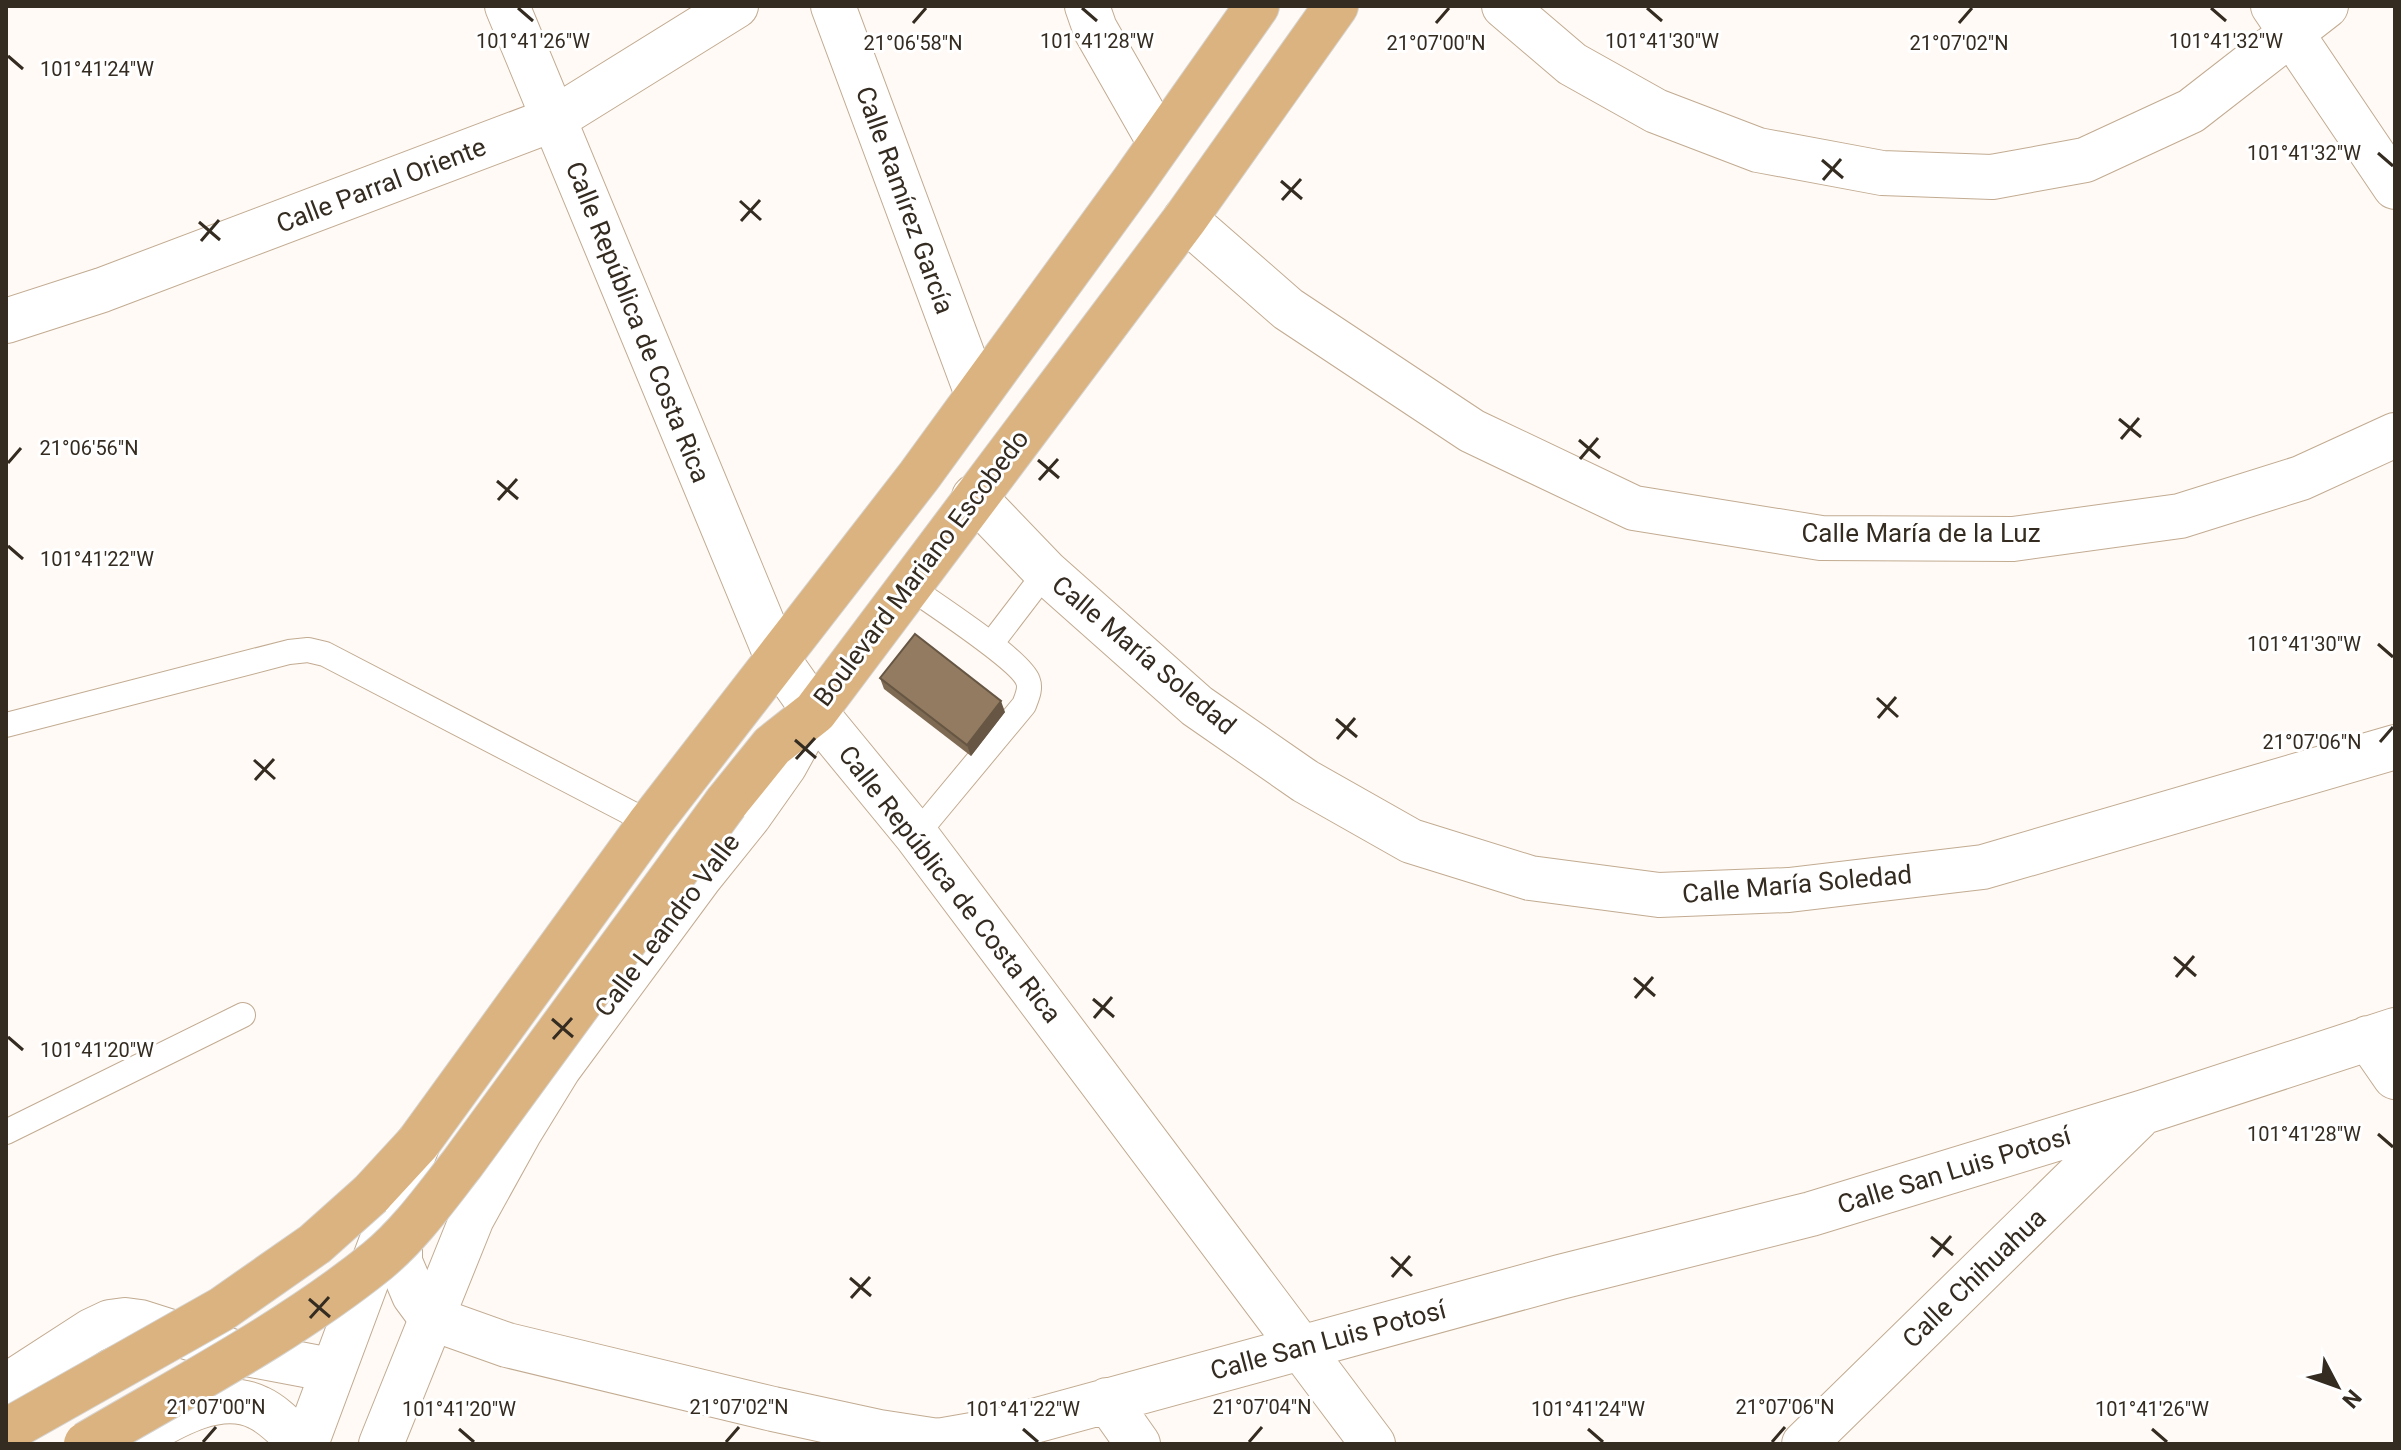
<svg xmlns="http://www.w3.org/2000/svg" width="2401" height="1450" viewBox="0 0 2401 1450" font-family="Roboto,sans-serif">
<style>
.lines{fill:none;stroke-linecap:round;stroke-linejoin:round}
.service-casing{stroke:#c2ab91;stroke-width:26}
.minor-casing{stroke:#c2ab91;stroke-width:46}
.tertiary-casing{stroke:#c2ab91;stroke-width:46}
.primary-casing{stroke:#d6d5d3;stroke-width:46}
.service{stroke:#fff;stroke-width:24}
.minor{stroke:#fff;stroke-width:44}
.tertiary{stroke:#fff;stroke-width:44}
.primary{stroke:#dab381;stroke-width:44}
.primary-bridge-casing{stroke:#d6d5d3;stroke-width:46;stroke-linecap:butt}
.primary-bridge{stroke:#dab381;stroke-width:44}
.wall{fill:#7e6a53}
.shaded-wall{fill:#665643}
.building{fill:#927b60;stroke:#665643;stroke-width:2}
.ticks{fill:none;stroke:#342b21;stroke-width:3}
.labels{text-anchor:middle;stroke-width:6;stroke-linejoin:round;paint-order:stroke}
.street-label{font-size:26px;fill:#342b21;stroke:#fff}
.ticks-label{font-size:20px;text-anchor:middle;fill:#342b21;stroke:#fff;stroke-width:6;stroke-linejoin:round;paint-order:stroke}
</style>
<rect width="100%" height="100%" fill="#fffaf5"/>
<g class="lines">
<defs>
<path id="service" d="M910 587C932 603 1021 660 1028 681 1031 689 1027 697 1024 705L916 835
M991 644 1046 572
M6 725 289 652 308 650 325 654 650 823
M6 1132 243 1015"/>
<path id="minor" d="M833 6 977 394
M1087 6 1095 29 1160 143
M1504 6 1572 64 1656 111 1758 150 1882 173 1992 177 2085 160 2191 111 2326 6
M2273 6 2395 187
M1185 219 1288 309 1472 431 1634 508 1821 538 2013 539 2180 516 2301 478 2395 435
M6 321 102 290 554 119 736 6
M974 497 1046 572 1197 706 1305 781 1411 841 1530 878 1659 895 1789 890 1983 867 2395 747
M2368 1038 2395 1077
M405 1208 400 1235V1262L414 1295 431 1318 507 1345 773 1409 879 1432 938 1441 1001 1430 1560 1277 1811 1214 2144 1112 2395 1030
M6 1386 91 1331 110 1322 125 1320 140 1322 231 1351 331 1370
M1107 1400 1138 1444
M126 1444C163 1423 216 1386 259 1408 276 1416 289 1432 303 1444
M1804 1444 2137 1118"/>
<path id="tertiary" d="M507 6 777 658 815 712 916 835 1373 1444
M306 1444 418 1143
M381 1444 472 1218 519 1133 559 1068 700 877 749 816 785 765 813 714"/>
<path id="primary" d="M726 803 772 746 815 712 1185 219 1336 6
M371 1194 418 1143 650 823 919 476 1133 182 1257 6"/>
</defs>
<use href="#service" class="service-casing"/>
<use href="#minor" class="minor-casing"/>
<use href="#tertiary" class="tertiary-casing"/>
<use href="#primary" class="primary-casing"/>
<use href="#service" class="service"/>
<use href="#minor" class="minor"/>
<use href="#tertiary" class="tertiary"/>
<use href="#primary" class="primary"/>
<defs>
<path id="primary-bridge" d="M6 1431 222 1309 315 1244 371 1194
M86 1444C183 1387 290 1331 377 1261 410 1234 436 1197 462 1164L726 803"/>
</defs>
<use href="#primary-bridge" class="primary-bridge-casing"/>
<use href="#primary-bridge" class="primary-bridge"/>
</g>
<path class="wall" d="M880 678 1005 712 971 756 884 689Z"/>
<path class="shaded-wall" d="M1001 701 1005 712 971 756 967 745Z"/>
<path class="building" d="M915 634 1001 701 967 745 880 678Z"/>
<path class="ticks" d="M518 8 533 21M1082 8 1097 21M1647 8 1662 21M2211 8 2226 21M913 23 926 8M1436 23 1449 8M1959 23 1972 8M8 56 23 69M2378 153 2393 166M1822 160 1843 178M1823 180 1841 159M1281 181 1302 199M1282 200 1301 179M740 201 761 220M741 221 760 200M199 222 220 240M201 241 219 220M2119 419 2141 437M2121 439 2139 418M1579 440 1600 458M1580 459 1598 438M1038 460 1059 478M8 463 21 448M1039 480 1058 459M497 481 518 499M498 500 517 479M8 546 23 559M2378 644 2393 657M1877 698 1898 717M1878 718 1896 697M1336 719 1357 737M1337 739 1355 718M795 740 816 758M2380 742 2393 727M796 759 815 738M254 760 275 779M255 780 274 759M2174 957 2196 976M2176 977 2194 956M1634 978 1655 996M1635 998 1653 977M1093 999 1114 1017M1094 1018 1112 997M552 1019 573 1037M8 1037 23 1050M553 1039 572 1018M2378 1134 2393 1147M1931 1237 1953 1255M1391 1257 1412 1276M1933 1257 1951 1236M1392 1277 1410 1256M850 1278 871 1296M851 1298 870 1277M309 1299 330 1317M310 1318 329 1297M459 1429 474 1442M1023 1429 1038 1442M1588 1429 1603 1442M2152 1429 2167 1442M203 1442 216 1427M726 1442 739 1427M1249 1442 1262 1427M1772 1442 1785 1427"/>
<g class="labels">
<g class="street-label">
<text transform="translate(381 185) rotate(-21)" y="9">Calle Parral Oriente</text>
<text transform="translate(905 200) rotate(70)" y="9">Calle Ramírez García</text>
<text transform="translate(638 322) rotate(68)" y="9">Calle República de Costa Rica</text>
<text x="1921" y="542">Calle María de la Luz</text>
<text transform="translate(921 568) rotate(-53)" y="9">Boulevard Mariano Escobedo</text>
<text transform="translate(1144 655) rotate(40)" y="9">Calle María Soledad</text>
<text transform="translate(950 884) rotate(52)" y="9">Calle República de Costa Rica</text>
<text transform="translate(1797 884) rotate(-5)" y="9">Calle María Soledad</text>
<text transform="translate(667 925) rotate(-53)" y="9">Calle Leandro Valle</text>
<text transform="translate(1954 1170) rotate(-17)" y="9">Calle San Luis Potosí</text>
<text transform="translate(1974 1278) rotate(-44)" y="9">Calle Chihuahua</text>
<text transform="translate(1328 1340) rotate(-15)" y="9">Calle San Luis Potosí</text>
</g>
</g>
<g class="ticks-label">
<text x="533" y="48">101°41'26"W</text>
<text x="1097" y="48">101°41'28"W</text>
<text x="1662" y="48">101°41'30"W</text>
<text x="2226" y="48">101°41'32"W</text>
<text x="1436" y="50">21°07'00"N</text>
<text x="913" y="50">21°06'58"N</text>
<text x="1959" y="50">21°07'02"N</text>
<text x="97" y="76">101°41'24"W</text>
<text x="2304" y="160">101°41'32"W</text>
<text x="89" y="455">21°06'56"N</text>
<text x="97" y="566">101°41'22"W</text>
<text x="2304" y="651">101°41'30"W</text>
<text x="2312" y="749">21°07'06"N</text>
<text x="97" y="1057">101°41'20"W</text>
<text x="2304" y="1141">101°41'28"W</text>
<text x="216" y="1414">21°07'00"N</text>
<text x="739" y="1414">21°07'02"N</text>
<text x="1262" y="1414">21°07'04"N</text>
<text x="1785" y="1414">21°07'06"N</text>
<text x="459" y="1416">101°41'20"W</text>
<text x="1023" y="1416">101°41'22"W</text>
<text x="1588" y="1416">101°41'24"W</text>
<text x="2152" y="1416">101°41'26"W</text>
</g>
<rect width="2401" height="1450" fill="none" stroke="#342b21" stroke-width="16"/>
<g transform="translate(2337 1386) rotate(131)" stroke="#ffffff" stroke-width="6" paint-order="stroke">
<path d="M0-6L14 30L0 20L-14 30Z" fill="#342b21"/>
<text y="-12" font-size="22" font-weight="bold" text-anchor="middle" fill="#342b21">N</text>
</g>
</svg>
